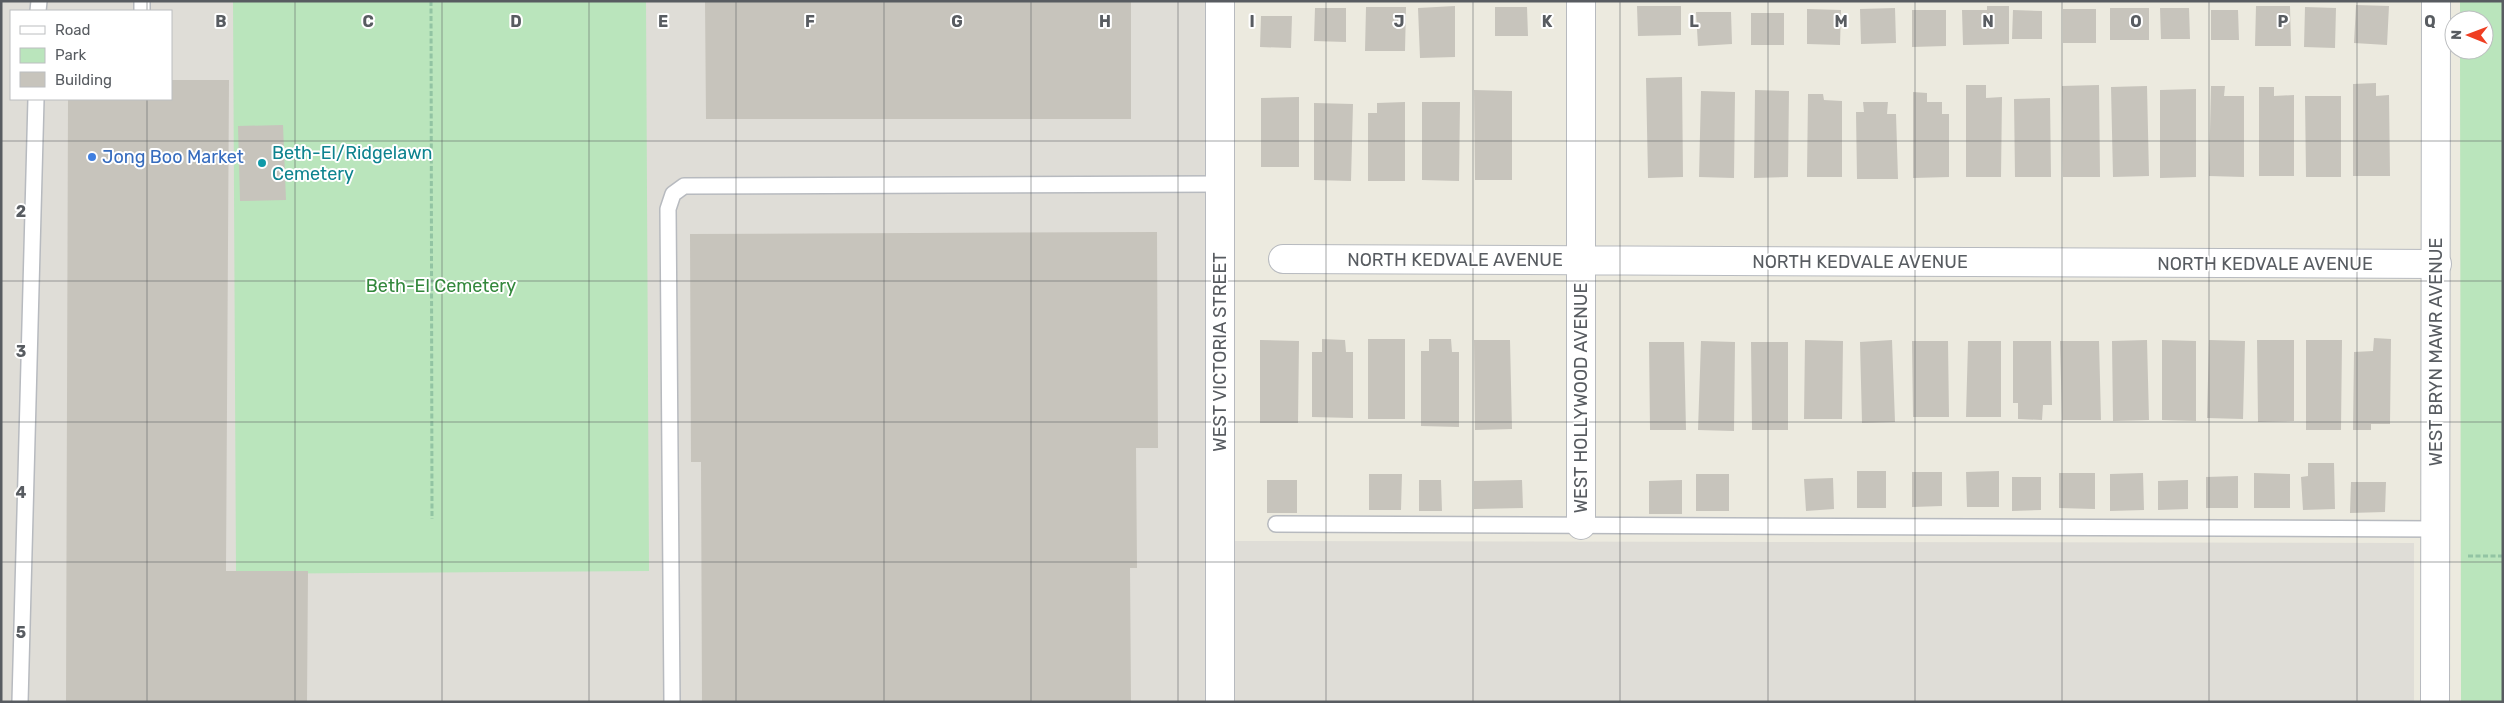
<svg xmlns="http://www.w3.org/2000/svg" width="2504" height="703" viewBox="0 0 2504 703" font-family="Rubik,sans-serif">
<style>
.industrial{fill:#dfddd7;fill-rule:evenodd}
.green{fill:#bae5bc}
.building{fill:#c7c4bc}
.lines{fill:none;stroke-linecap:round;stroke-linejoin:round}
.service-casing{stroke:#b7babf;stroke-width:18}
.minor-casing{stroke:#b7babf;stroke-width:30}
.tertiary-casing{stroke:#b7babf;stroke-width:30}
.path{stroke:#92c4a3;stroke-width:3;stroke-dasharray:5 2.5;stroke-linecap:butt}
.service{stroke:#fff;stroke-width:15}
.minor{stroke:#fff;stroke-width:28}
.tertiary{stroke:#fff;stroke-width:28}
.grid{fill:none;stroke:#585c61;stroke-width:1;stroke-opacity:0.55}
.shop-dot{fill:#3f7fe0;stroke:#fff;stroke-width:2}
.culture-dot{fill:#0f9aa8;stroke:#fff;stroke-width:2}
.labels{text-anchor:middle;stroke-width:4;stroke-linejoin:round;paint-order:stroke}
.culture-label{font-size:18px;fill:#0d838f;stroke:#fff;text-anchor:start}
.shop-label{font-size:18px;fill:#366cbe;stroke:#fff;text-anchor:start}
.street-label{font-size:18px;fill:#585c61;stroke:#fff}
.park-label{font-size:18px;fill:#32873b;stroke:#fff}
.grid-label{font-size:16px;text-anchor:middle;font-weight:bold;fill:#585c61;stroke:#fff;stroke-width:4;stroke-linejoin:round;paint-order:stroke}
</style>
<rect width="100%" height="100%" fill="#eceadf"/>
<path class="industrial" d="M1 1H1227L1229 541 2414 543V702H1ZM11 11H171V99H11Z"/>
<path class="green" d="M233 1H646L649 571 236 574Z
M2460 1H2503V702H2461L2460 50H2484V20H2460Z"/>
<path class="building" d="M705 1H1131V119H706Z
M2356 5 2389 6 2387 45 2354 43Z
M1455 6V57L1420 58 1418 8Z
M1637 6H1681V35L1638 36Z
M1987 6H2009V44L1963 45 1962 10H1987Z
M2256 6H2290L2291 46H2255Z
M1366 7H1406L1405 51H1365Z
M1495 7H1527L1528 36H1495Z
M2305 7 2336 8 2335 48 2304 47Z
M1315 8H1346V42L1314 41Z
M1895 8 1896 43 1861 44 1860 9Z
M2110 8H2149V40H2110Z
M2160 8H2189L2190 39H2161Z
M1807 9 1841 10 1840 45 1807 44Z
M2063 9H2096V43H2063Z
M1912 10H1946V46L1912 47Z
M2013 10 2042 11V39H2012Z
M2211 10H2238L2239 40H2211Z
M1696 12H1731L1732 44 1698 46Z
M1751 13H1784V45H1751Z
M1261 16H1292L1291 48 1260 47Z
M1682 77 1683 177 1648 178 1646 78Z
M171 80H229L226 571H308L307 702H66L68 99H171Z
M2376 83V96L2389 95 2390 176H2353V84Z
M1966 85H1986V98L2002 97 2001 177H1966Z
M2099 85 2100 177H2063L2062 86Z
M2147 86 2149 176 2113 177 2111 87Z
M2211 86H2225L2224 96H2244V177L2209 176Z
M2259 87H2274V96L2294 95V176H2259Z
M2196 89V177L2160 178V90Z
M1474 90 1512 91V180H1475Z
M1755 90 1789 91 1788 177 1754 178Z
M1701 91 1735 92 1734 178 1699 177Z
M1913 92 1927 93V102H1942V114H1949V177L1913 178Z
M1808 94H1823L1824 100 1842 101V177H1807Z
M2305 96H2341V177H2306Z
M1299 97V167H1261V98Z
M2050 98 2051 177H2015L2014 99Z
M1405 102V181H1368V113H1377V103Z
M1422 102H1460L1459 181 1422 180Z
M1863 102H1888L1887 114H1896L1898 179H1857L1856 112H1864Z
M1314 103 1353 104 1351 181 1314 180Z
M283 125 286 200 240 201 238 126Z
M1157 232 1158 448H1136L1137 568H1130L1131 702H702L701 462H691L690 234Z
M2374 338 2391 339 2390 424H2371V430H2353L2354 352 2373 351Z
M1322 339 1345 340 1346 352H1353V418L1312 417V352H1322Z
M1368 339H1405V419H1368Z
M1429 339H1451L1452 352H1459V427L1421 426V351H1429Z
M1260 340 1299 341 1298 423H1260Z
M1474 340H1510L1512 429 1475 430Z
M1805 340 1843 341 1842 419H1804Z
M1892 340 1895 422 1862 423 1860 342Z
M2147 340 2149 420 2113 421 2112 341Z
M2162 340 2196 341V421L2162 420Z
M2209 340 2245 341 2243 419 2207 418Z
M2257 340H2294V421L2258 422Z
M2306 340H2342L2341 430H2306Z
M1701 341 1735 342 1734 431 1698 430Z
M1912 341H1948L1949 417H1913Z
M1968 341H2001V417H1966Z
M2013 341H2051L2052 405H2043L2042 420 2018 419V403H2013Z
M2060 341H2099L2101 420H2062Z
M1649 342H1684L1686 430H1650Z
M1751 342H1788V430H1752Z
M2308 463H2334L2335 509 2303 510 2301 477 2308 476Z
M1857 471H1886V508H1857Z
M1999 471V507H1967L1966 472Z
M1912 472H1942V506L1912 507Z
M2059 473H2095V509L2059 508Z
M2143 473 2144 510 2110 511V474Z
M2254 473 2290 474V508H2254Z
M1369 474H1402L1401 510H1369Z
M1696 474H1729V511H1696Z
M2238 476V508H2206V477Z
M2012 477H2041V510L2012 511Z
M1833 478 1834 509 1806 511 1804 479Z
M1267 480H1297V513H1267Z
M1419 480H1441L1442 511H1419Z
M1522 480 1523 508 1474 509V481Z
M1682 480V514H1649V481Z
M2188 480V509L2158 510V481Z
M2351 482H2386L2385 512 2350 513Z"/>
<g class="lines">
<defs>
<path id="service" d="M38 11 39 1
M142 11V1
M1276 524 2436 529
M20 702 36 99
M672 702 668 209 673 194 684 186 1220 184"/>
<path id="minor" d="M1581 1V525
M1283 259 2437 264
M1220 702V1"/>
<path id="tertiary" d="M2435 702 2436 1"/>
</defs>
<use href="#service" class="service-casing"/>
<use href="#minor" class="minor-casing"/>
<use href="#tertiary" class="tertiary-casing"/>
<path class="path" d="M431 1 432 519
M2468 556H2503"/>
<use href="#service" class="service"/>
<use href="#minor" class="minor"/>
<use href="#tertiary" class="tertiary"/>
</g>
<path class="grid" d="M147 1V11M295 1V702M442 1V702M589 1V702M736 1V702M884 1V702M1031 1V702M1178 1V702M1326 1V702M1473 1V702M1620 1V702M1768 1V702M1915 1V702M2062 1V702M2209 1V702M2357 1V702M147 99V702M1 141H2503M1 281H2503M1 422H2503M1 562H2503"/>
<circle class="shop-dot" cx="92" cy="157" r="5"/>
<circle class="culture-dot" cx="262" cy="163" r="5"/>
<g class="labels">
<g class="culture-label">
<text x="272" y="159">Beth-El/Ridgelawn<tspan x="272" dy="21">Cemetery</tspan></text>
</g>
<g class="shop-label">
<text x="102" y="163">Jong Boo Market</text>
</g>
<g class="street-label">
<text x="1455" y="266">NORTH KEDVALE AVENUE</text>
<text x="1860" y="268">NORTH KEDVALE AVENUE</text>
<text x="2265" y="270">NORTH KEDVALE AVENUE</text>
<text transform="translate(1220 352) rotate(-90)" y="6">WEST VICTORIA STREET</text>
<text transform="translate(2436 352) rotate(-90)" y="6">WEST BRYN MAWR AVENUE</text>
<text transform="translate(1581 398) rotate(-90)" y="6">WEST HOLLYWOOD AVENUE</text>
</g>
<g class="park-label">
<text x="441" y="292">Beth-El Cemetery</text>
</g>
</g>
<g class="grid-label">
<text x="221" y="27">B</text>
<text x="368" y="27">C</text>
<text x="516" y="27">D</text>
<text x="663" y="27">E</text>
<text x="810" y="27">F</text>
<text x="957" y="27">G</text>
<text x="1105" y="27">H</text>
<text x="1252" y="27">I</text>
<text x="1399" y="27">J</text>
<text x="1547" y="27">K</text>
<text x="1694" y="27">L</text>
<text x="1841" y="27">M</text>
<text x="1988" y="27">N</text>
<text x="2136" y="27">O</text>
<text x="2283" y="27">P</text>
<text x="2430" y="27">Q</text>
<text x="21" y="217">2</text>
<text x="21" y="357">3</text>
<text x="21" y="498">4</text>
<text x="21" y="638">5</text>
</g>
<rect width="2504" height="703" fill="none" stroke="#585c61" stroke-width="5"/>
<rect x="10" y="10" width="162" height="90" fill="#ffffff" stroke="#bcbec0"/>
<rect x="20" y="26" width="25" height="8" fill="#ffffff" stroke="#bcbec0"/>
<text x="55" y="35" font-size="15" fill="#585c61">Road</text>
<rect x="20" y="48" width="25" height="15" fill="#bae5bc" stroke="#bcbec0"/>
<text x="55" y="60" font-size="15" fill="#585c61">Park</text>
<rect x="20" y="72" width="25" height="15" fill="#c7c4bc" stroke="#bcbec0"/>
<text x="55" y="85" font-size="15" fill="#585c61">Building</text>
<g transform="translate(2469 35) rotate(271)"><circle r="24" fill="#ffffff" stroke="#bcbec0"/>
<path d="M0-4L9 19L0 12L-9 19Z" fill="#ef3e22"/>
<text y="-8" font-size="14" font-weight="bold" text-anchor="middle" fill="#585c61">N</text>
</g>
</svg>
